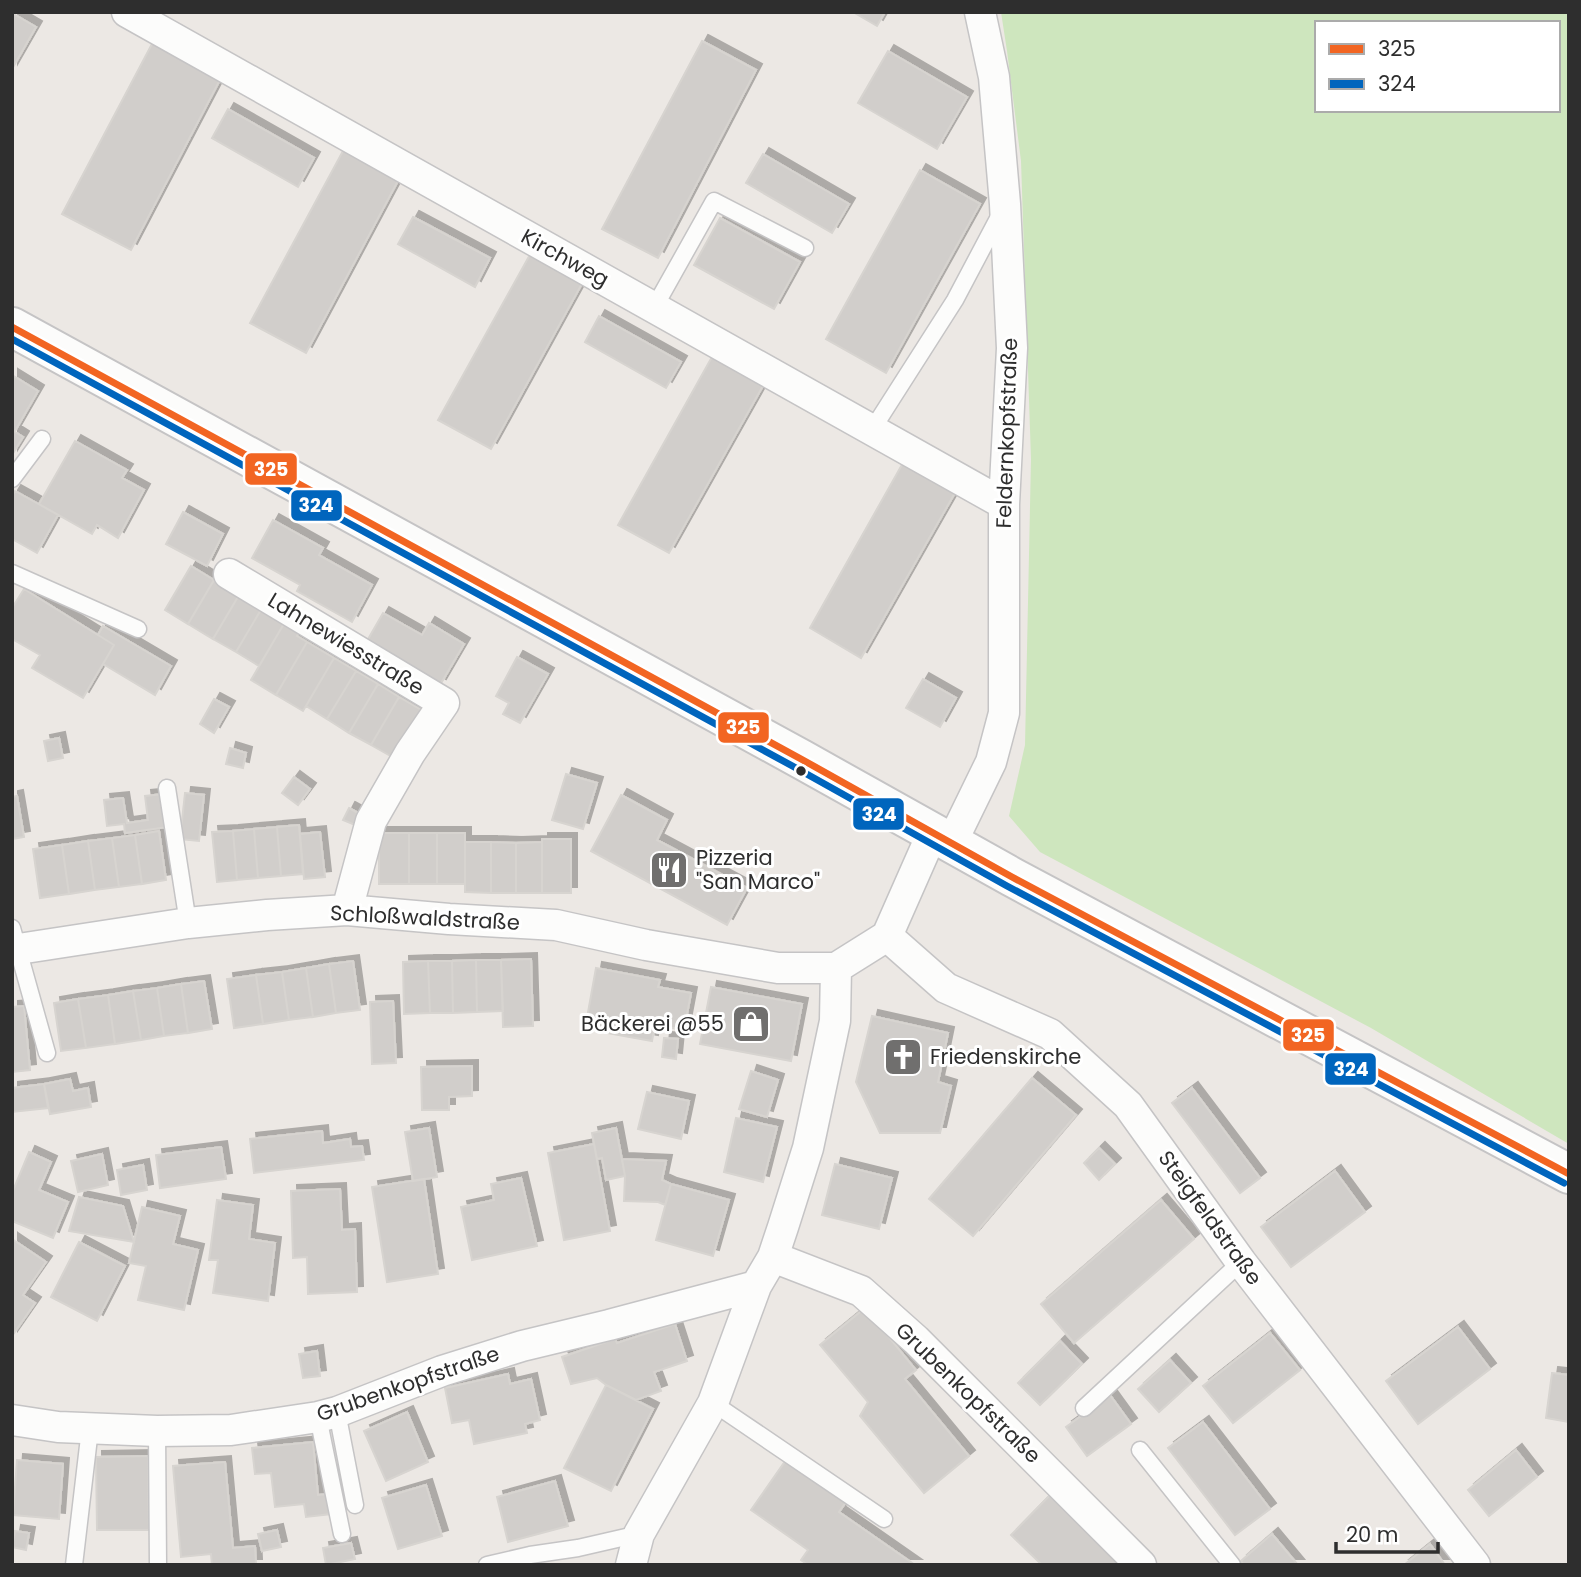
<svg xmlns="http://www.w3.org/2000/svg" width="1581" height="1577" viewBox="0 0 1581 1577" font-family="Poppins,sans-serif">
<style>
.green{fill:#cee6be;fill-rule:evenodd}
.building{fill:#d1cecb;stroke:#d7d4d0;stroke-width:2;filter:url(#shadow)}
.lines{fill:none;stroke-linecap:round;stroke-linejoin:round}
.lane-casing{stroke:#c5c4c5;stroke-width:19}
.street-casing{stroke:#c5c4c5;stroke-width:33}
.secondary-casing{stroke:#c5c4c5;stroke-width:42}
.lane{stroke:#fcfcfb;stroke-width:16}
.street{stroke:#fcfcfb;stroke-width:30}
.secondary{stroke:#fcfcfb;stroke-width:38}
.bus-1-casing{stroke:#fff;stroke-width:12}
.bus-2-casing{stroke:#fff;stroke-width:12}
.bus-1{stroke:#f26522;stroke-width:7}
.bus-2{stroke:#0065bd;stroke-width:7}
.bus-dot{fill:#2e2e2e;stroke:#fff;stroke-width:2.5}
.labels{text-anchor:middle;stroke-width:6;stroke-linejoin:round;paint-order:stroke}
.street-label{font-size:21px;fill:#2e2e2e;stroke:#fff}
.poi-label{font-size:21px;fill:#2e2e2e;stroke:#fff;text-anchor:start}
.line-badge{stroke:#fff;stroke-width:2.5}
.badge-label{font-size:19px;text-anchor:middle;font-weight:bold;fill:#fff}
</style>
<defs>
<filter id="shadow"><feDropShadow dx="6" dy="-6" stdDeviation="0" flood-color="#0004"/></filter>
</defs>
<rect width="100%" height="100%" fill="#ece8e4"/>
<path class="green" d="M1001 12H1569V1144L1371 1028 1040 852 1009 816 1025 745 1031 459 1021 161 1007 51ZM1317 23H1558V110H1317Z"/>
<path class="building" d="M853 12H885L877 26Z
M12 13 36 27 12 69Z
M154 40 222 76 131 250 62 214Z
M702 41 756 70 658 258 602 229Z
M888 51 967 97 937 149 858 103Z
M228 109 314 158 298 187 212 138Z
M344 149 399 179 306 353 250 323Z
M763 154 849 204 832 233 746 183Z
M920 170 980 204 886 373 826 339Z
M413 217 490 258 475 287 398 244Z
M720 218 800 262 774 309 694 265Z
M532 251 584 280 491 449 438 420Z
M599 316 681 362 666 388 585 342Z
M713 355 764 384 669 553 618 525Z
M12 375 38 391 15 431 12 430Z
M12 430 23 437 12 455Z
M75 441 127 470 122 478 144 490 118 538 97 525 92 534 39 504Z
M904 461 956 491 861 658 810 628Z
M15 491 58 515 37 553 12 539V496Z
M183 512 223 534 207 566 166 544Z
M273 520 323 548 319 555 372 585 352 622 297 591 300 585 252 558Z
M191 566 214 580 188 624 165 610Z
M214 580 239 595 213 639 188 624Z
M24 589 114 645 83 698 32 668 40 655 12 639V608Z
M239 595 262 608 236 652 213 639Z
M262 608 285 622 259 666 236 652Z
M383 613 422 635 429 623 464 644 440 685 367 641Z
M285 622 300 631 297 636 307 642 276 695 251 680Z
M103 626 171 666 155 695 103 664 114 645 98 635Z
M307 642 334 658 303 711 276 695Z
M517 657 548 674 520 723 503 714 509 703 496 696Z
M334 658 356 671 327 719 306 706Z
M356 671 378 684 349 733 327 719Z
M923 679 956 698 940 727 906 708Z
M378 684 399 697 371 745 349 733Z
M399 697 423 711 394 758 371 745Z
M214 699 229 707 214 733 200 724Z
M59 738 63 758 48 761 44 741Z
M230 748 246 753 243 768 226 764Z
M566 774 597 783 583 829 552 820Z
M294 777 310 789 298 805 282 793Z
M185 793 204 795 199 841 180 839Z
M164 794 168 827 125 833 124 824 107 826 104 800 123 798 127 823 148 820 145 796Z
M621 795 667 820 657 840 747 888 727 925 591 851Z
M17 796 24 837 12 839V797Z
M349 808 360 814 355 825 343 820Z
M299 825 303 874 281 876 277 827Z
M277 827 281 876 258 878 254 829Z
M254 829 258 878 237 880 233 831Z
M159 831 166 880 142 884 135 835Z
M233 831 237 880 217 882 212 832Z
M320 832 325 877 304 879 300 834Z
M379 833H409V884H379Z
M409 833H437V884H409Z
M437 833H465V884H437Z
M135 835 142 884 119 887 112 838Z
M112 838 119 887 95 890 88 841Z
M542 839H571V893H542Z
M88 841 95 890 69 894 62 845Z
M465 842H491V893L465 892Z
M491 842 516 843V893H491Z
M542 842V893H516V843Z
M62 845 69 894 40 898 33 849Z
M531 959 533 1026 503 1027 501 960Z
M476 960H501L503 1011 477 1012Z
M476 960 477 1012 453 1013 452 961Z
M353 961 360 1010 336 1013 329 964Z
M428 961H452L453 1013H430Z
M428 961 430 1013 404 1014 403 962Z
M329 964 336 1013 313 1017 306 968Z
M306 968 313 1017 289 1020 282 972Z
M596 968 660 980 658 987 691 993 684 1030 655 1025 652 1041 585 1029Z
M282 972 289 1020 263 1024 256 975Z
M256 975 263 1024 234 1028 227 979Z
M204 981 212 1029 188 1033 181 984Z
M181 984 188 1033 164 1036 157 988Z
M711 987 802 1004 791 1061 700 1044Z
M157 988 164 1036 141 1040 133 991Z
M133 991 141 1040 115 1044 108 995Z
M108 995 115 1044 86 1048 78 999Z
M78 999 86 1048 61 1051 54 1003Z
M393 1001 396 1063 372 1064 370 1002Z
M24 1006 30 1070 12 1072V1007Z
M872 1016 948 1033 938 1082 951 1086 940 1133H880L856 1082Z
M664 1038 678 1039 676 1059 662 1057Z
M472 1066V1096L449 1097V1110H422L421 1067Z
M751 1071 778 1080 767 1117 739 1109Z
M1032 1078 1076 1115 973 1236 929 1199Z
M70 1079 73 1091 88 1088 91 1107 50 1114 44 1084Z
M44 1084 48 1108 12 1112V1088Z
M1192 1088 1260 1178 1240 1193 1172 1103Z
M647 1092 689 1101 681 1139 638 1129Z
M736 1118 777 1127 763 1182 724 1172Z
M429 1128 437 1177 413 1181 405 1132Z
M616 1128 625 1176 606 1180 602 1158 597 1159 592 1133Z
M322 1131 323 1143 350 1139 351 1147 362 1146 364 1160 254 1173 250 1139Z
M594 1144 610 1231 564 1240 548 1153Z
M221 1147 226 1179 160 1188 156 1155Z
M1099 1148 1115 1164 1099 1180 1084 1163Z
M29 1152 51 1162 39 1190 68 1202 53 1238 12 1221V1193Z
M102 1154 108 1185 78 1192 71 1161Z
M622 1159 666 1161 662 1180 671 1184 665 1205 658 1202 624 1201 625 1176Z
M835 1164 892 1178 879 1229 822 1215Z
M143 1165 147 1190 121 1195 117 1170Z
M1335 1171 1365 1212 1291 1267 1261 1227Z
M521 1178 537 1246 472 1260 461 1207 494 1200 491 1184Z
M424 1179 438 1274 387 1282 372 1187Z
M671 1184 729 1200 713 1256 656 1240Z
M340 1189 342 1230 355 1229 357 1292 308 1294 307 1257 293 1258 291 1191Z
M79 1197 123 1206 134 1242 69 1231Z
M217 1200 253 1205 249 1239 275 1243 268 1301 213 1293 218 1260H209Z
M1161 1200 1194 1239 1074 1343 1041 1304Z
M142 1207 180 1216 173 1244 198 1250 184 1310 138 1300 146 1266 129 1263Z
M12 1239 46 1262 23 1295 35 1303 12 1336Z
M79 1242 125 1266 97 1321 51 1297Z
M865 1308 916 1370 905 1379 969 1456 924 1493 860 1416 868 1402 820 1345Z
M675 1324 687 1361 654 1372 661 1391 636 1400 606 1385 597 1378 571 1384 562 1357 615 1339 617 1343Z
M1458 1327 1490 1369 1418 1424 1386 1381Z
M1270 1333 1300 1370 1233 1423 1203 1386Z
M1060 1341 1082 1364 1040 1405 1018 1383Z
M317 1351 320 1376 303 1378 299 1354Z
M1170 1360 1191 1383 1159 1412 1138 1389Z
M1552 1373 1569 1375V1422L1546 1418Z
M508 1374 510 1384 531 1379 540 1420 525 1424 527 1433 474 1444 469 1420 452 1423 445 1388Z
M606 1385 653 1409 611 1491 564 1468Z
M1110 1395 1131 1424 1087 1456 1066 1427Z
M407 1412 428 1462 386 1481 364 1431Z
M1203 1422 1270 1509 1235 1535 1168 1448Z
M313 1442 318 1495 329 1494 331 1514 306 1517 304 1504 275 1507 271 1473 255 1474 252 1448Z
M1516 1450 1537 1477 1489 1516 1468 1490Z
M148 1456 149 1530H97L96 1457Z
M17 1460 63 1464 59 1519 13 1515Z
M786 1460 846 1502 839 1512 915 1565H808L801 1560 808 1550 751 1510Z
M225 1462 233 1548 255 1546 256 1565H212L211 1554 181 1557 173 1466Z
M555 1481 568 1526 508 1542 497 1497Z
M426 1485 442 1536 398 1549 382 1498Z
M1054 1491 1129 1565H1042L1011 1535Z
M277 1530 281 1547 262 1551 258 1534Z
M15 1531 29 1533 26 1550 12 1547Z
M1272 1534 1298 1565H1244L1241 1561Z
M351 1543 355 1559 326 1565 323 1548Z
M1430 1544 1445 1565H1404Z"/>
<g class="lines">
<defs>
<path id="lane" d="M654 308 714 201 805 248
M872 430 955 300 1001 213
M12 479 42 439
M12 573 138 629
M167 788 188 923
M12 928 47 1053
M713 1403 884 1519
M1084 1408 1241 1262
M337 1412 355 1505
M318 1417 342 1534
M157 1431 158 1565
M1140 1450 1232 1565
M74 1565 90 1429
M487 1565 530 1555 578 1548 639 1534"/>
<path id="street" d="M127 12 1004 504
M229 574 444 703 410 753 371 821 347 910
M951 844 991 762 1004 713V504L1012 348 1005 204 994 77 980 12
M887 936 946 988 1050 1034 1128 1105 1241 1262 1475 1565
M12 950 188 923 267 915 347 910 449 919 556 925 646 945 778 968H836
M836 968 887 936 932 834
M773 1257 861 1291 916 1340 1141 1565
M12 1420 58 1427 157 1431 231 1430 318 1417 337 1412 442 1371 522 1346 609 1325 756 1286
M631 1565 639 1534 713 1403 756 1286 773 1257 783 1227 808 1148 835 1021 836 968"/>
<path id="secondary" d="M12 327 801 759 1012 877 1569 1174"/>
</defs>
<use href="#lane" class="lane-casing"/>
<use href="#street" class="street-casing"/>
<use href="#secondary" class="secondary-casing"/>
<use href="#lane" class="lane"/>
<use href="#street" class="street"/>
<use href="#secondary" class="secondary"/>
<defs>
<path id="bus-1" d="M12 327 801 759 1012 877 1569 1174"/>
<path id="bus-2" d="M12 339 796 768 1007 886 1564 1183"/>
</defs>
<use href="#bus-1" class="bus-1-casing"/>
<use href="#bus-2" class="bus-2-casing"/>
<use href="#bus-1" class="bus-1"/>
<use href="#bus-2" class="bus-2"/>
</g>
<defs>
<symbol id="restaurant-square" viewBox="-11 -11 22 22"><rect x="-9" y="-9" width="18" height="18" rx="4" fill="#706f6e" stroke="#fff"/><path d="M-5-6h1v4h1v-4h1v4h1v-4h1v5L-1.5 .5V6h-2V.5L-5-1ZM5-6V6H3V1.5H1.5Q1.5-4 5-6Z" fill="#fff"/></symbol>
<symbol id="shop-square" viewBox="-11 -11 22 22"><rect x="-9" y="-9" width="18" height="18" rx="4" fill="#706f6e" stroke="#fff"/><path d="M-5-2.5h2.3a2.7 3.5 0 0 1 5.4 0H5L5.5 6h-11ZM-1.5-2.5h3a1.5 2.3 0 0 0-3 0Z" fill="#fff"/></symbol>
<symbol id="church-square" viewBox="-11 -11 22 22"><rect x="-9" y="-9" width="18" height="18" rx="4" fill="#706f6e" stroke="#fff"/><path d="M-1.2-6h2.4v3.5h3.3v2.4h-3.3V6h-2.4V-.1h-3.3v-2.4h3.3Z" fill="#fff"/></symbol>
</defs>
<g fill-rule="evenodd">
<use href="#restaurant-square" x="647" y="848" width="44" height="44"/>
<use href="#shop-square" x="729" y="1002" width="44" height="44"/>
<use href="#church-square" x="881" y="1035" width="44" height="44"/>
</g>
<circle class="bus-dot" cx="801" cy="771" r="6"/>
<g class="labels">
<g class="street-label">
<text transform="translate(565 258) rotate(29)" y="7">Kirchweg</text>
<text transform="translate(1007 433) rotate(-88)" y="7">Feldernkopfstraße</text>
<text transform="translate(346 644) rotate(31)" y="7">Lahnewiesstraße</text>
<text transform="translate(425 918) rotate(3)" y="7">Schloßwaldstraße</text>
<text transform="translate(1210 1218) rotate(54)" y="7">Steigfeldstraße</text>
<text transform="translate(408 1384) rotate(-19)" y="7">Grubenkopfstraße</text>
<text transform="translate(968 1393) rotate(44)" y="7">Grubenkopfstraße</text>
</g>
<g class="poi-label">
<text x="696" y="865">Pizzeria<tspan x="696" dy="24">"San Marco"</tspan></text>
<text x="724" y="1031" text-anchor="end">Bäckerei @55</text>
<text x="930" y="1064">Friedenskirche</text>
</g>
</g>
<g class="line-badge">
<rect x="244" y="452" width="54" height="34" rx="7" fill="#f26522"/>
<rect x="290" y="489" width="53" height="33" rx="7" fill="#0065bd"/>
<rect x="717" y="711" width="53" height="33" rx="7" fill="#f26522"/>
<rect x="852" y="797" width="53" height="34" rx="7" fill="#0065bd"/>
<rect x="1282" y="1018" width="53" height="34" rx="7" fill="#f26522"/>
<rect x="1324" y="1052" width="53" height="34" rx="7" fill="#0065bd"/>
</g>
<g class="badge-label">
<text x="271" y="476">325</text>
<text x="316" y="512">324</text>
<text x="743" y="734">325</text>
<text x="879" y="821">324</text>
<text x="1308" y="1042">325</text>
<text x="1351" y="1076">324</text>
</g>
<rect width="1581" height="1577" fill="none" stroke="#2e2e2e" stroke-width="28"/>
<rect x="1315" y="21" width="245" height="91" fill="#ffffff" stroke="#ababab" stroke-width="2"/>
<rect x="1329" y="44" width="35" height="10" fill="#f26522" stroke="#ababab" stroke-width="2"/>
<text x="1378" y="56" font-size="21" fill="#2e2e2e">325</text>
<rect x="1329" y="79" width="35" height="10" fill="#0065bd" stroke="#ababab" stroke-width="2"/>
<text x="1378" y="91" font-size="21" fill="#2e2e2e">324</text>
<path d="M1336 1542v10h102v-10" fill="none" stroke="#2e2e2e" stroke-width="3.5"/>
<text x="1346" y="1542" font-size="21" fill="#2e2e2e" stroke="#ffffff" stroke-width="5" paint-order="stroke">20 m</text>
</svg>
